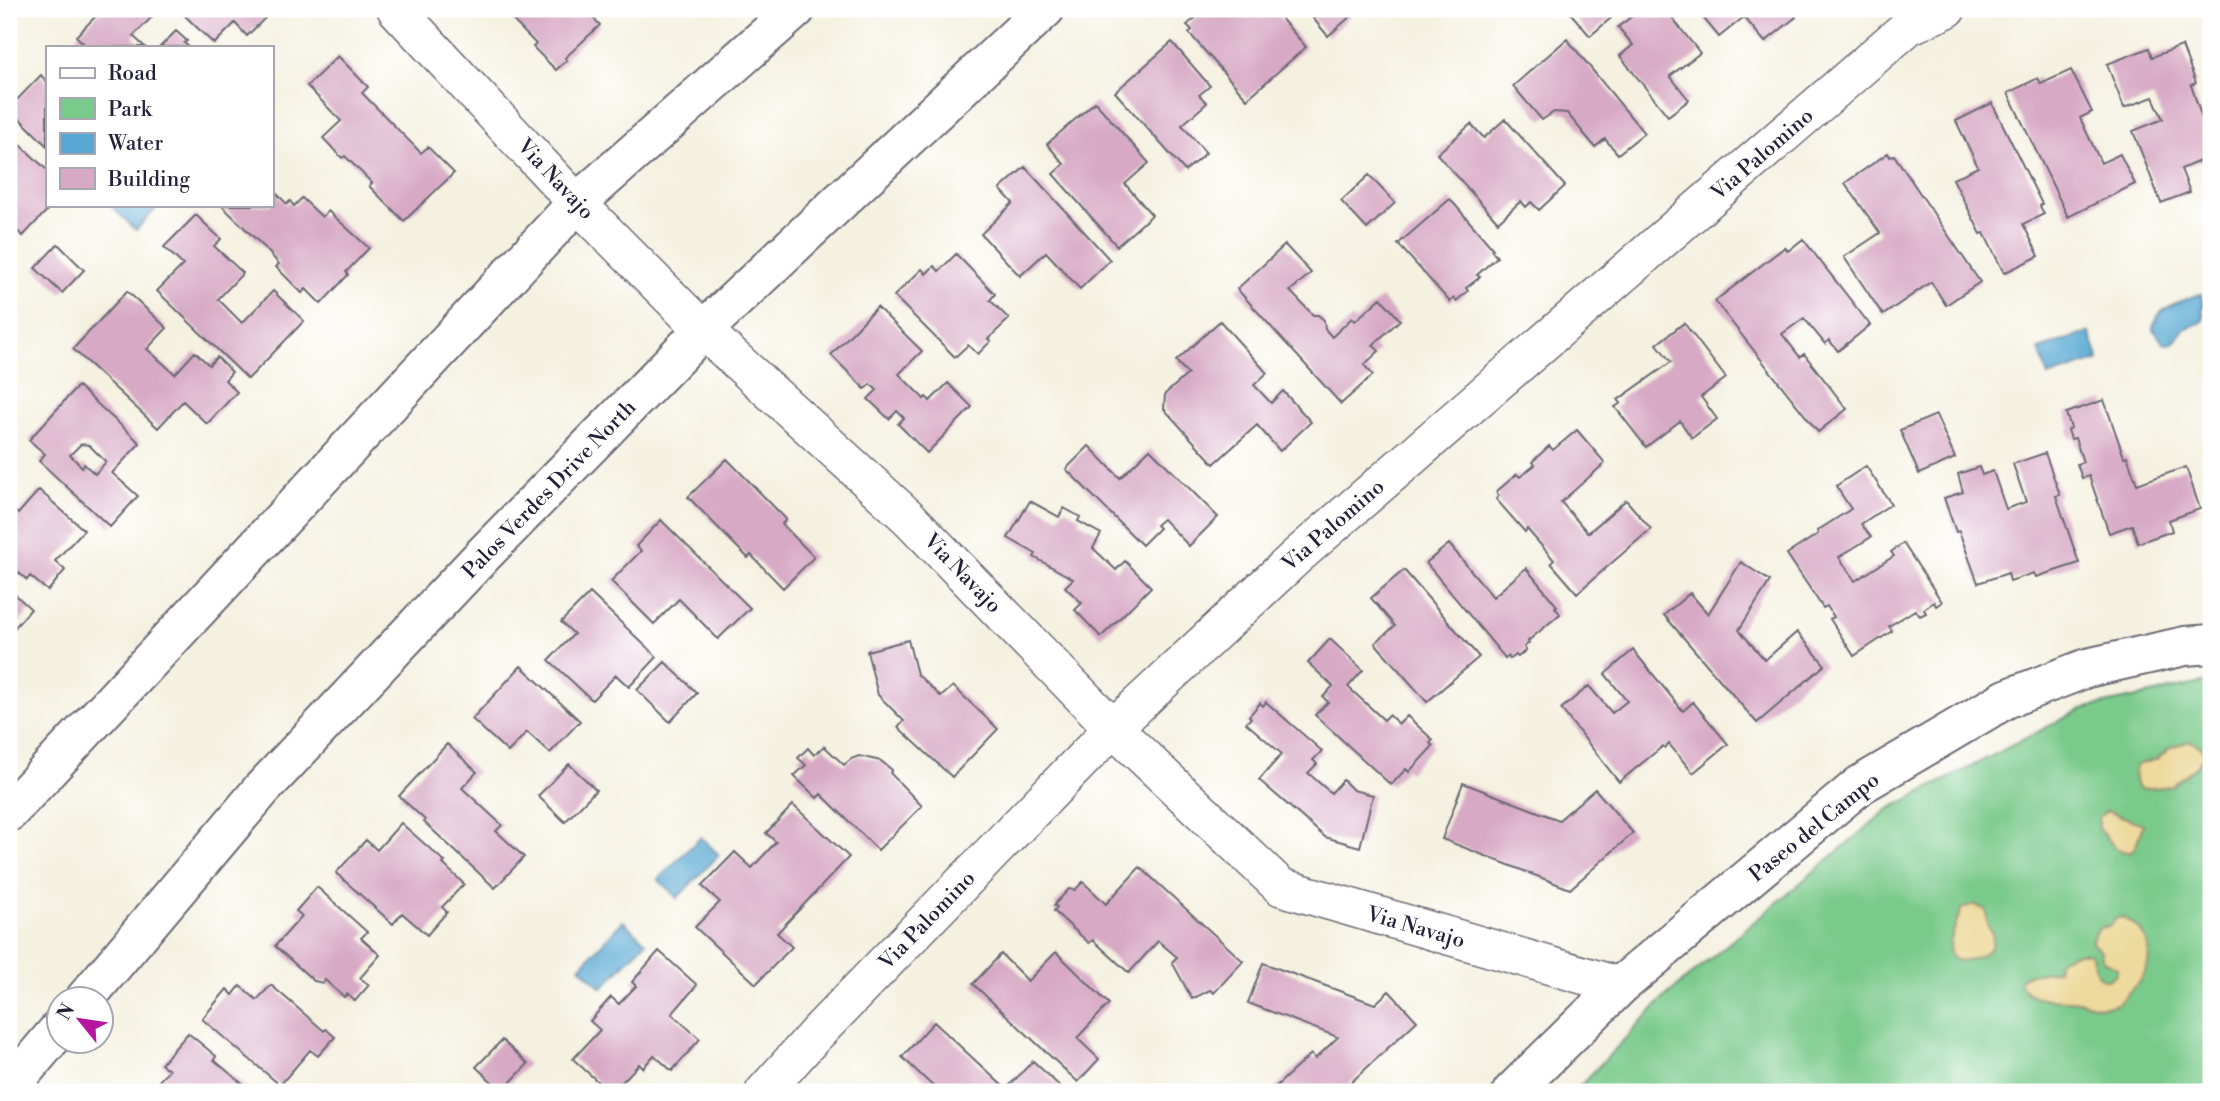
<svg xmlns="http://www.w3.org/2000/svg" width="2220" height="1101" viewBox="0 0 2220 1101" font-family="'Libre Bodoni',serif">
<style>
.green{fill:#7aca8b;stroke:#4e7663;stroke-width:2}
.sand{fill:#eeda9e;stroke:#887e6c;stroke-width:2}
.water{fill:#57a8d2;stroke:#3c6586;stroke-width:2}
.building{fill:#d7a9c4;fill-rule:evenodd}
.lines{fill:none;stroke-linecap:round;stroke-linejoin:round}
.minor-casing{stroke:#6c6a75;stroke-width:40}
.tertiary-casing{stroke:#6c6a75;stroke-width:42}
.primary-casing{stroke:#6c6a75;stroke-width:42}
.minor{stroke:#fff;stroke-width:37}
.tertiary{stroke:#fff;stroke-width:38}
.primary{stroke:#fff;stroke-width:38}
.labels{text-anchor:middle;stroke-width:7;stroke-linejoin:round;paint-order:stroke}
.street-label{font-size:21px;fill:#22223b;stroke:#fff}
</style>
<rect width="100%" height="100%" fill="#fff"/>
<filter id="ink" filterUnits="userSpaceOnUse"><feTurbulence type="fractalNoise" baseFrequency=".0143" numOctaves="2"/><feDisplacementMap in="SourceGraphic" scale="14" xChannelSelector="R" yChannelSelector="G"/><feConvolveMatrix kernelMatrix="1 2 1 2 8 2 1 2 1" color-interpolation-filters="sRGB"/></filter>
<filter id="wash" filterUnits="userSpaceOnUse"><feTurbulence type="fractalNoise" baseFrequency=".00686" numOctaves="4" result="noise"/><feDisplacementMap in="SourceGraphic" scale="28" xChannelSelector="R" yChannelSelector="G"/><feGaussianBlur stdDeviation="1.57" result="paint"/><feColorMatrix in="noise" values="0 0 0 0 0 0 0 0 0 0 0 0 0 0 0 0 0 1.4 0 .05"/><feComposite in="paint" operator="in"/></filter>
<g filter="url(#wash)">
<rect width="100%" height="100%" fill="#f4f1e0"/>
<path class="green" d="M2211 681V1092H1574L1666 996 1887 810 2082 709Z"/>
<path class="sand" d="M2190 741 2200 746 2204 753C2200 770 2183 773 2173 786L2142 789 2136 786 2134 772 2137 765 2157 759 2171 747Z
M2107 811 2143 824 2136 846 2130 853 2117 849 2099 830V817Z
M1973 904 1986 910 1987 924 1993 936 1992 946C1986 954 1978 957 1968 960 1933 967 1958 923 1961 909Z
M2122 917C2156 934 2157 967 2130 991 2125 996 2121 1003 2114 1005 2101 1009 2089 1003 2077 1001 2057 998 2027 1004 2019 981L2025 975 2057 970 2058 961C2068 954 2079 951 2091 954L2098 976 2104 980H2108L2117 973V968L2103 960 2101 951 2091 941 2099 928 2109 926 2117 918Z"/>
<path class="water" d="M110 205H157L158 206 136 230Z
M2201 294 2204 307 2202 308 2204 316 2202 322C2197 325 2190 325 2185 329 2175 336 2178 347 2163 343L2153 328C2157 306 2181 301 2201 294Z
M2089 332 2099 360 2048 377 2039 349Z
M701 837 719 855 677 898 658 879Z
M623 921 646 942 602 988 580 967Z"/>
<g id="blocks">
<path class="building" d="M103 9H156L158 11 133 36 145 47H87L76 36Z
M178 9H274L247 36 235 23 214 44Z
M502 9H584L600 25 565 58 567 60 556 70 533 47 536 44Z
M1206 9H1273L1306 47 1247 99 1189 33 1192 30 1187 25Z
M1305 9H1359L1328 36Z
M1567 9H1616L1618 12 1590 36Z
M1633 9H1665L1700 53 1670 76 1689 100 1668 116 1620 56 1633 45 1618 27 1636 13Z
M1696 9H1790L1796 17 1765 42 1744 17 1719 37Z
M176 31 187 41 184 43 189 47H160Z
M1567 39 1644 133 1618 154 1605 139 1595 147 1567 113 1554 112 1542 120 1513 86Z
M1172 42 1210 86 1199 95 1207 103 1182 125 1206 153 1185 171 1115 92Z
M2182 46 2196 83 2191 85 2211 146V156L2181 169 2190 192 2161 203 2133 131 2163 119 2153 97 2124 108 2107 64 2149 48 2152 57Z
M338 56 368 87 362 93 421 153 428 147 454 173 404 221 369 186 372 183 345 156 342 158 323 138 341 121 307 86Z
M2071 70 2092 112 2080 118 2101 163 2120 154 2135 184 2068 217 2008 93 2038 78 2041 84Z
M41 75 47 82V146L9 108Z
M1095 102 1149 163 1125 184 1152 215 1117 246 1053 174 1064 164 1047 144Z
M1992 103 2042 204 2040 206 2044 214 2023 224 2039 256 2004 273 1984 233 1981 234 1953 179 1978 167 1956 121Z
M1505 119 1565 186 1539 210 1531 202 1526 207 1521 201 1498 222 1437 154 1471 124 1484 138Z
M9 134 47 170V205H59L56 208 52 205 23 236 9 223Z
M1888 153 1890 157 1894 155 1980 282 1946 305 1931 282 1883 315 1844 257 1880 233 1845 183Z
M1025 167 1110 260 1080 289 1046 252 1020 276 981 234 1013 203 1000 189Z
M1369 175 1395 203 1367 229 1341 201Z
M276 193 287 204 290 201 294 206 302 198 322 217 328 211 369 248 346 272 348 275 321 304 306 289 302 293 276 267 279 264 264 247 221 205H271V198Z
M1450 199 1493 249 1491 250 1497 257 1477 275 1480 277 1466 288 1468 291 1456 301 1454 298 1450 302 1398 244Z
M196 215 221 239 214 246 243 273 218 299 242 323 273 291 304 321 248 379 157 291 183 265 164 247Z
M1803 239 1870 325 1838 351 1829 340 1825 344 1804 318 1782 334 1800 357 1804 354 1847 409 1818 432 1715 301 1785 247 1788 251Z
M58 244 84 270 62 293 35 268Z
M1285 245 1311 273 1290 291 1313 315H1318L1324 320 1325 329 1332 337 1352 318 1355 321 1381 298 1400 320 1373 345 1379 351 1364 365 1373 375 1341 404 1237 289Z
M956 254 995 294 990 300 1009 319 988 339 991 341 978 354 968 345 955 357 894 296 922 269 926 274 934 266 939 271Z
M127 291 167 328 147 349 175 374 195 352 209 365 217 357 232 372 225 380 237 392 207 424 183 401 158 428 73 349Z
M877 307 922 351 899 374 924 399 926 397 930 401 948 383 972 407 927 453 898 424 904 418 897 411 889 419 868 399 877 390 870 384 865 389 831 355Z
M1220 321 1267 373 1254 385 1271 403 1283 391 1311 422 1280 451 1257 425 1214 464 1164 409 1165 394 1188 374 1176 361Z
M1684 323 1726 378 1701 397 1717 419 1692 438 1680 421 1646 447 1615 407 1621 403 1618 400 1671 362 1657 344Z
M78 386 140 443 112 473 138 496 110 527 39 461 45 454 29 440ZM81 444 89 445 106 462 95 474 84 464 82 467 70 455Z
M2104 400 2117 437 2124 457 2127 456 2137 484 2186 467 2200 509 2169 520 2172 531 2138 543 2132 525 2109 533 2089 476 2082 478 2077 464 2083 462 2075 438 2071 439 2068 430 2071 428 2066 413Z
M1936 415 1955 458 1919 474 1900 430Z
M1577 430 1605 463 1561 502 1588 533 1626 500 1651 529 1577 593 1551 563 1554 560 1527 529 1525 532 1496 499 1499 496 1496 492 1517 474 1520 477 1535 465 1532 462 1549 446 1553 450Z
M1089 446 1120 478 1150 449 1218 517 1189 546 1163 519 1156 525 1159 528 1142 545 1066 469Z
M2045 453 2060 495 2056 496 2079 563 2036 577 2034 573 2010 581 2008 573 1978 583 1959 531 1956 532 1944 498 1963 492 1958 474 1979 467 1982 475 1993 471 2006 509 2026 502 2013 464Z
M727 459 786 519 782 524 814 557 783 588 751 555 748 558 688 497Z
M1866 466 1891 504 1861 524 1871 537 1839 557 1855 581 1894 556 1891 552 1903 543 1942 602 1936 606 1934 602 1924 609 1926 613 1920 616 1915 610 1889 626 1892 631 1854 656 1830 619 1834 617 1827 606 1823 608 1787 554 1818 534 1817 531 1851 509 1836 486Z
M39 490 84 530 55 561 65 570 48 591 30 576 27 580 9 564V506L18 514Z
M1030 501 1059 517 1064 508 1080 517 1078 521 1101 534 1093 548 1116 570 1125 561 1151 587 1101 637 1075 610 1082 603 1065 587 1073 579 1034 557 1036 554 1008 538Z
M661 520 750 608 718 639 679 599 654 624 611 581 641 551 636 546Z
M1449 544 1493 597 1526 568 1557 606 1555 607 1560 614 1528 641 1529 643 1524 647 1526 650 1518 657 1516 655 1510 659 1508 656 1505 658 1426 563Z
M1741 562 1770 581 1739 630 1765 660 1797 632 1825 665 1757 723 1664 615 1690 593 1708 614Z
M1404 570 1479 657 1427 702 1375 643 1395 626 1371 598Z
M9 589 31 609 9 634Z
M590 593 657 657 629 687 616 675 592 700 549 660 574 634 561 622Z
M1330 639 1363 670 1348 687 1384 720 1389 715 1399 724 1407 716 1433 740 1430 743 1433 746 1409 772 1406 769 1391 785 1315 715 1328 702 1323 697 1333 686 1308 663Z
M908 640 917 674 941 697 953 686 998 729 952 777 898 727 904 721 878 695 867 651Z
M1633 650 1683 711 1693 702 1728 744 1693 773 1669 744 1665 748 1663 746 1619 782 1561 709 1589 686 1612 713 1627 701 1605 674Z
M665 662 697 693 670 722 637 690Z
M521 666 580 721 550 753 527 732 508 752 472 719Z
M1266 702 1322 751 1313 760 1317 764 1308 773 1331 793 1343 780 1353 790 1373 795 1360 847 1325 837 1259 780 1282 754 1246 723 1251 718 1249 716 1260 703 1263 706Z
M447 744 477 772 462 788 502 825 496 831 524 857 495 888 424 822 425 820 399 796Z
M824 746 844 765 851 759 859 756 881 761 892 770 890 773 922 806 878 850 821 794 817 798 794 776 806 765 798 758 808 748 814 755Z
M569 764 596 790 565 822 538 796Z
M1463 783 1559 820 1595 789 1633 833 1570 889 1442 839Z
M793 805 849 857 777 933 792 947 756 984 695 927 720 902 702 886 735 852 752 868 776 842 766 833Z
M401 823 445 862 443 864 464 884 442 907 447 912 427 935 402 913 393 924 336 873 366 840 377 850Z
M1140 867 1243 961 1214 993 1210 990 1192 999 1172 962 1177 957 1158 941 1129 973 1093 940 1089 943 1054 911 1057 907 1054 905 1069 889 1075 890 1083 882 1106 904Z
M317 887 367 932 361 938 380 955 360 978 369 985 355 1001 347 994 344 997 325 980 323 983 314 981 275 946 302 916 296 911Z
M659 951 697 985 672 1014 700 1039 672 1071 654 1055 643 1068 639 1064 613 1092H609L573 1059 600 1030 590 1021 611 997 619 1004 636 986 632 982Z
M1056 952 1109 1004 1077 1038 1099 1059 1078 1082 973 984 1001 954 1028 981Z
M1263 963 1375 1004 1389 991 1417 1021 1344 1089 1346 1092H1270L1311 1054 1315 1059 1338 1037 1248 1003Z
M271 985 324 1031 326 1029 335 1037 318 1056 310 1050 280 1085 202 1019 227 989 233 995 240 986 257 1000Z
M934 1022 1006 1089 1033 1061 1066 1092H939L902 1057Z
M188 1033 216 1056 214 1060 252 1092H149L169 1070 161 1064Z
M502 1040 528 1064 502 1091 476 1067Z"/>
</g>
</g>
<g filter="url(#ink)">
<use href="#blocks" fill-opacity="0" stroke="#6c6a75" stroke-width="2"/>
<g class="lines">
<defs>
<path id="minor" d="M396 9 577 203 703 330 909 518 1113 728 1281 887 1620 986
M764 1092 816 1034 1113 728 1296 557 1909 26 1947 9"/>
<path id="tertiary" d="M1512 1092 1620 986 1860 785 2006 699 2087 668 2185 646 2211 644"/>
<path id="primary" d="M9 812 577 203 796 9
M84 1000 262 789 484 554 703 330 1045 9
M9 1088 60 1028"/>
</defs>
<use href="#minor" class="minor-casing"/>
<use href="#tertiary" class="tertiary-casing"/>
<use href="#primary" class="primary-casing"/>
<use href="#minor" class="minor"/>
<use href="#tertiary" class="tertiary"/>
<use href="#primary" class="primary"/>
</g>
</g>
<g class="labels">
<g class="street-label">
<text transform="translate(1762 154) rotate(-41)" y="7">Via Palomino</text>
<text transform="translate(556 179) rotate(47)" y="7">Via Navajo</text>
<text transform="translate(549 489) rotate(-46)" y="7">Palos Verdes Drive North</text>
<text transform="translate(1333 525) rotate(-41)" y="7">Via Palomino</text>
<text transform="translate(963 573) rotate(46)" y="7">Via Navajo</text>
<text transform="translate(1814 827) rotate(-39)" y="7">Paseo del Campo</text>
<text transform="translate(927 920) rotate(-46)" y="7">Via Palomino</text>
<text transform="translate(1416 927) rotate(16)" y="7">Via Navajo</text>
</g>
</g>
<rect width="2220" height="1101" fill="none" stroke="#fff" stroke-width="35"/>
<rect x="46" y="46" width="228" height="161" fill="#ffffff" stroke="#a7a7b1" stroke-width="2"/>
<rect x="60" y="68" width="35" height="10" fill="#ffffff" stroke="#a7a7b1" stroke-width="2"/>
<text x="108" y="80" font-size="21" fill="#22223b">Road</text>
<rect x="60" y="98" width="35" height="21" fill="#7aca8b" stroke="#a7a7b1" stroke-width="2"/>
<text x="108" y="116" font-size="21" fill="#22223b">Park</text>
<rect x="60" y="133" width="35" height="21" fill="#57a8d2" stroke="#a7a7b1" stroke-width="2"/>
<text x="108" y="150" font-size="21" fill="#22223b">Water</text>
<rect x="60" y="168" width="35" height="21" fill="#d7a9c4" stroke="#a7a7b1" stroke-width="2"/>
<text x="108" y="186" font-size="21" fill="#22223b">Building</text>
<g transform="translate(80 1020) rotate(300)"><circle r="33" fill="#ffffff" stroke="#a7a7b1" stroke-width="2"/>
<path d="M0-5L12 26L0 18L-12 26Z" fill="#b5179e"/>
<text y="-10" font-size="19" font-weight="bold" text-anchor="middle" fill="#22223b">N</text>
</g>
</svg>
